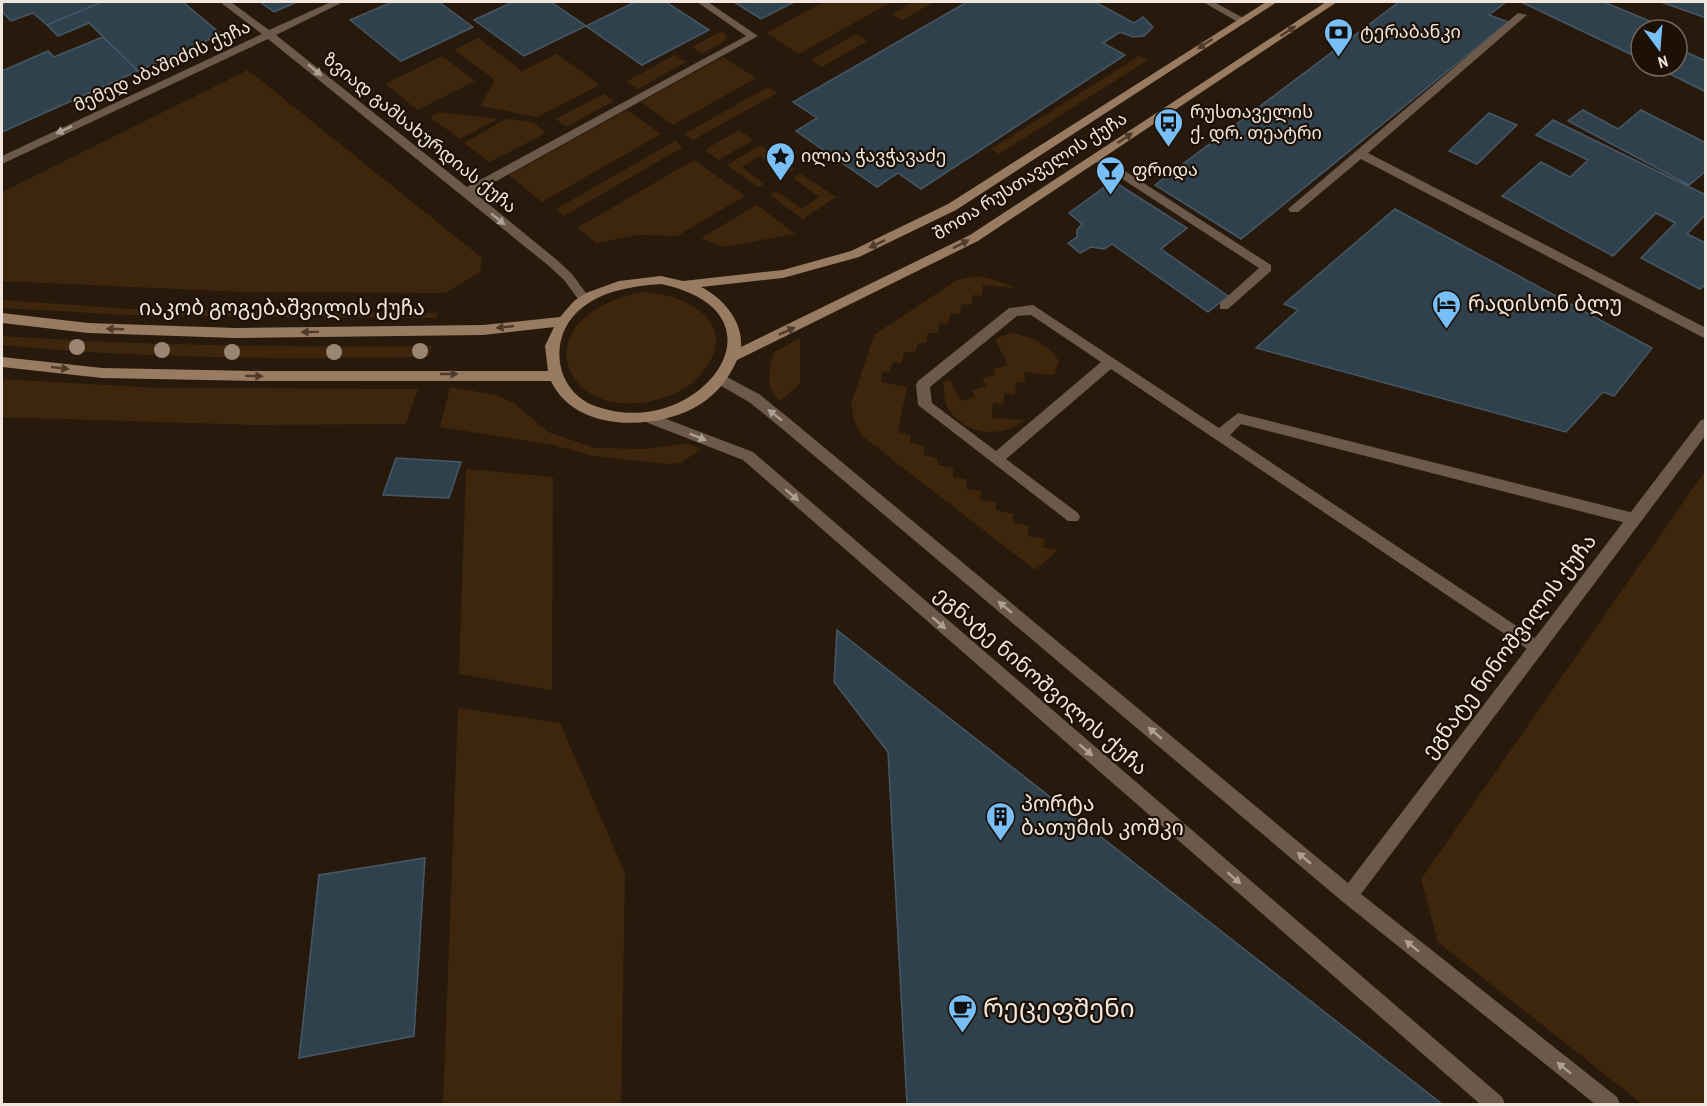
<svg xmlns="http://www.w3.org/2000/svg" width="1707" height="1106" viewBox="0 0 1707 1106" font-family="'Archivo Narrow','Noto Sans Georgian',sans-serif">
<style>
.green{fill:#3e260d}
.building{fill:#30414e;stroke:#465765;stroke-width:1.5}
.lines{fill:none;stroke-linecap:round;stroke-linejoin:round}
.lane{fill:#6b5949;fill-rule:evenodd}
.street{fill:#6b5949;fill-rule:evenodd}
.secondary{fill:#997b61;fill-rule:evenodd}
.tree{fill:#998572}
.oneway{fill:#4f3b2a}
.oneway2{fill:#aea094}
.labels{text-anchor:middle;stroke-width:4.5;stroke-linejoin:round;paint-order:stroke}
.far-poi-label{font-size:18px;fill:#f0e6de;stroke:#1d1005;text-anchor:start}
.far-street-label{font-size:18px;fill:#f0e6de;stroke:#1d1005}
.poi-label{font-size:21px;fill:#f0e6de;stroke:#1d1005;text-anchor:start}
.street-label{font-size:21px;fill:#f0e6de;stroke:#1d1005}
.near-poi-label{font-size:26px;fill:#f0e6de;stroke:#1d1005;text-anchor:start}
</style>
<rect width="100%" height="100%" fill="#27190c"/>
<path class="green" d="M824 2H891L799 54 766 33Z
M913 2H934L902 20 892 14Z
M722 31 727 36 725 41 702 54 692 47Z
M856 34 867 41 822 67 811 60Z
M478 38 522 71 557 54 600 85 537 117 480 106 495 80 454 50Z
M675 55 686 62 638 89 627 81Z
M442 56 475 81 418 110 385 84Z
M1139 56 1148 60 999 154 991 149Z
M723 57 756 78 673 125 641 102Z
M248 70 482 258 480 272 445 293 244 292 2 281V192Z
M768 87 777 93 693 140 684 134Z
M604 94 614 101 566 127 556 119Z
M627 110 661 134 542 202 509 175Z
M439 112 498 119 460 139 430 117Z
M506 119 533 122 546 133 490 162 464 143Z
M739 130 753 140 719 160 705 150Z
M675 141 683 147 564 216 556 209Z
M760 145 795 169 786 174 760 156 742 167 764 184 758 187 727 165Z
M694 160 745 196 677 236 638 235 596 243 577 228Z
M801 174 836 197 803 219 770 195 777 191 802 209 819 197 793 178Z
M757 205 795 234 723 247 701 238Z
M976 276 989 278 1017 288 983 285 982 296 973 295 971 305 961 304 960 314 951 313 948 324 939 323 938 333H928L926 343H918L915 353 904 352 902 363 893 362 889 372 882 371 881 382 907 387 898 432 911 435 910 443 924 446V455L937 458 938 465 953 468V477L967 480 966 489 981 491 980 500 996 502V510L1013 514V523L1029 526 1028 536 1045 539 1043 547 1058 550 1035 570 862 436 854 421 851 404 874 335 957 280Z
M644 292C691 295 742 326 701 374 689 388 676 395 659 399 561 427 519 315 644 292Z
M2 300 132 309 438 313 436 318 146 316 2 308Z
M1011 333C1032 337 1047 343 1059 361L1054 375 1024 372 1025 382H1016L1015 395 1005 393 1003 404 993 403 992 418 1025 420C1002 439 966 435 949 410 944 403 944 390 943 382L950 380 961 401 975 397 972 390 987 386 982 378 996 375 993 369 1008 365 995 339Z
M2 336C145 346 288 347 432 346L429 357C286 359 144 359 2 345Z
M800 338V384L780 401C764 388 769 369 774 352Z
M2 379 159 388 418 389 406 424 255 425 2 417Z
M450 387 496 395 514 403 548 432 595 448 647 449 687 443 701 449 681 463 668 464 593 456 553 445 440 427Z
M466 469 553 477 552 690 459 674Z
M1705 471V1104H1642L1438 942 1421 879Z
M458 708 560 723 625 873 621 1104H443Z"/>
<path class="building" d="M7 2H102L47 25 33 13 11 21 2 12V4Z
M102 2H183L221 34 138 71 89 23 58 36 47 25Z
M260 2H297L274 12Z
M392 2H439L473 27 401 61 350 20Z
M513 2H551L586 26 524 56 474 20Z
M635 2H666L709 30 642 65 586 26Z
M734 2H794L761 19Z
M967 2H1095L1134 23 1143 17 1153 27 1144 36 1133 37 1120 32 1103 43 1125 55 921 189 898 173 877 187 796 131 817 118 793 102Z
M1399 2H1506L1489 15 1508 22 1241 239 1155 185Z
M1521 2H1604L1671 30H1641V59Z
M1661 2H1706V18Z
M103 37 138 71 2 132V71L48 51 54 57Z
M1677 48 1706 61V92L1654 66H1677Z
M1583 110 1618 129 1641 110 1706 143V171L1689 185 1568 121Z
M1489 113 1517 125 1477 164 1449 151Z
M1553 120 1706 195V214L1687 234 1706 243V284L1700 289 1641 258 1675 223 1656 213 1613 256 1502 196 1541 162 1570 177 1588 160 1536 135Z
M1113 181 1187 228 1161 249 1228 296 1208 312 1112 244 1104 249 1091 247 1080 253 1068 243 1077 237V230L1082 224 1069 213Z
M1395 209 1652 348 1614 396 1603 392 1566 432 1256 348 1298 310 1284 304Z
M396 458 461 462 449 498 383 495Z
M837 630 1221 931 1442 1104H907L888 752 834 682Z
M425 858 414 1036 299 1058 319 875Z"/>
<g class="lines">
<path class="lane" d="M1518 13 1527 15 1368 153 1706 328V339L1361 159 1298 212H1290L1288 209Z
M1097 153 1271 265V271L1228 309H1220V303L1259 268 1093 160V154Z
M1033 305 1219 428 1238 413 1634 513 1639 515 1641 519 1639 523 1634 525 1241 424 1230 435 1542 643 1544 648 1542 653 1536 655 1111 369 1006 459 1078 513 1080 517 1078 521H1068L918 405 916 385 918 381 1009 308ZM1031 315 1101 362 996 451 932 403 930 387 1017 316Z"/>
<path class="street" d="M220 2H231L269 30 331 2H343L276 35 467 187 746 36 697 2H708L758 36 475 193 557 260 572 274 591 300 585 305 581 303 564 280 549 266 268 39 2 164V156L262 34Z
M1203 2H1214L1247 20 1238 22Z
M721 374 759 394 790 419 1348 883 1701 420 1706 419V435L1361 894 1617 1097 1620 1104H1595L1343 902 780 427 749 402 716 383 714 379 716 375Z
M648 412 753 452 1502 1097 1505 1104H1480L743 460 643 421 641 417 643 413Z"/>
<path class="secondary" d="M1266 2H1277L956 210 859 257 783 278 701 287C723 298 743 321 741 347L970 235 1326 2H1337L978 241 737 360C729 378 717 394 699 405 657 431 575 433 551 381H262L102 378 2 367V357L102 368 262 371H548L545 346 554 327 483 335 236 338 88 333 2 323V313L88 323 236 328 483 325 560 317 574 301 586 293 619 281 661 276 683 281 783 270 851 251 948 204ZM661 284C798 313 697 444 595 406 553 390 547 334 583 307 605 290 634 286 661 284Z"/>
</g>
<g class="tree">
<circle cx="77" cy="347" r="8"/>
<circle cx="162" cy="350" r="8"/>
<circle cx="420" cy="351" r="8"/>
<circle cx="232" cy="352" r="8"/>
<circle cx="334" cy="352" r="8"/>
</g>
<defs><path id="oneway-solid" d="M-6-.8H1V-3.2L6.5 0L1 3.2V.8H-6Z" transform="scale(1.5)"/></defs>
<g class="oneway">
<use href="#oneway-solid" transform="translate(1288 31) rotate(-33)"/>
<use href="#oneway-solid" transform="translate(1205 44) rotate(147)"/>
<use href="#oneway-solid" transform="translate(1125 138) rotate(-34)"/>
<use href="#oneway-solid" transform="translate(877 244) rotate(154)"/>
<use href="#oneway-solid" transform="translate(961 244) rotate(-27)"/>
<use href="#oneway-solid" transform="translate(505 327) rotate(174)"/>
<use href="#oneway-solid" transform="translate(115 329) rotate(-178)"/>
<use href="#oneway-solid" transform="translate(787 331) rotate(-24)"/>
<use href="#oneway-solid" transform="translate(310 332) rotate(179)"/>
<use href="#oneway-solid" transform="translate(60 368) rotate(6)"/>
<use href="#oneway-solid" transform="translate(449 374)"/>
<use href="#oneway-solid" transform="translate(254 376) rotate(1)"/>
</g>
<g class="oneway2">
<use href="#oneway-solid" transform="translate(315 70) rotate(39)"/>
<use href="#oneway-solid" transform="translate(64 130) rotate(155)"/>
<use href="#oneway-solid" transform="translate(498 219) rotate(39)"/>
<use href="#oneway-solid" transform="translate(775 415) rotate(-142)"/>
<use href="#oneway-solid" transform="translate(698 437) rotate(22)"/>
<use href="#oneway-solid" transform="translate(792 495) rotate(41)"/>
<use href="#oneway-solid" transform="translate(1005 607) rotate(-140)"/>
<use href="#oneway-solid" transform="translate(939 623) rotate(41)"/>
<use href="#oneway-solid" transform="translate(1155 733) rotate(-140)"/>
<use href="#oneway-solid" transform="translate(1086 750) rotate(41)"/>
<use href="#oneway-solid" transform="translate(1304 858) rotate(-140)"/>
<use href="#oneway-solid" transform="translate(1234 878) rotate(41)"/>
<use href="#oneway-solid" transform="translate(1412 946) rotate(-141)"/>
<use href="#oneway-solid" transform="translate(1564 1068) rotate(-141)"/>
</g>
<defs>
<symbol id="bank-pin" viewBox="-11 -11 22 30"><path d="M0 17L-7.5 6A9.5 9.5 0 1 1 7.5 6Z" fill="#78bff7" stroke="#1d1005"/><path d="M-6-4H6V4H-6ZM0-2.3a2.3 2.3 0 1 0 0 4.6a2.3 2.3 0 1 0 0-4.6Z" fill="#111"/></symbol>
<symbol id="bus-pin" viewBox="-11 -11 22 30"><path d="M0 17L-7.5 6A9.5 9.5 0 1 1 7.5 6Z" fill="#78bff7" stroke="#1d1005"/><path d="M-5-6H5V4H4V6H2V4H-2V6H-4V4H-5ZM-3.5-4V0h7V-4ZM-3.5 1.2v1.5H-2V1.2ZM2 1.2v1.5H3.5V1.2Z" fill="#111"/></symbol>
<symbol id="sight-pin" viewBox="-11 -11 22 30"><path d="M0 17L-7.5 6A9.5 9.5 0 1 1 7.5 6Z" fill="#78bff7" stroke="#1d1005"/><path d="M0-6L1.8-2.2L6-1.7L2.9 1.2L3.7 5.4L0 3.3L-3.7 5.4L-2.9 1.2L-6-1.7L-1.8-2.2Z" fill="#111"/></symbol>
<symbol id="bar-pin" viewBox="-11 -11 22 30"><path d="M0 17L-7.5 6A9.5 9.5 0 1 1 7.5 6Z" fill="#78bff7" stroke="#1d1005"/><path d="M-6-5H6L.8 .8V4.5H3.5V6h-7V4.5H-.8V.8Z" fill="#111"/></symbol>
<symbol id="hotel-pin" viewBox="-11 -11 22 30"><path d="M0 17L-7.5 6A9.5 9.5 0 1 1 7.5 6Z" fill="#78bff7" stroke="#1d1005"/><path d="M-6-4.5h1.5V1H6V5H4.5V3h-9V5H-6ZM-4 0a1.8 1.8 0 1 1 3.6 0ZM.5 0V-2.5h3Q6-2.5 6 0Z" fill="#111"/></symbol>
<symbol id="building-pin" viewBox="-11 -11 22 30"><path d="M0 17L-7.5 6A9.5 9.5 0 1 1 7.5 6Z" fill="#78bff7" stroke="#1d1005"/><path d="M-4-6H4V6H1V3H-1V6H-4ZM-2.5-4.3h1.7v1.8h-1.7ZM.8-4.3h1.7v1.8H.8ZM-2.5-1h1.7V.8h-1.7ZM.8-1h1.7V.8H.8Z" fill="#111"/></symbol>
<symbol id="cafe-pin" viewBox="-11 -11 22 30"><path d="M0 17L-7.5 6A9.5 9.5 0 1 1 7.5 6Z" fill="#78bff7" stroke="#1d1005"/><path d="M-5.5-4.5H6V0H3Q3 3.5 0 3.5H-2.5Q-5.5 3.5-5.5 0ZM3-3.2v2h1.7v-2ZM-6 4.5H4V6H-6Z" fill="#111"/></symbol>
</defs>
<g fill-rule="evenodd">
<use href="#bank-pin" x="1322" y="16" width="33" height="45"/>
<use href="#bus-pin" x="1152" y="106" width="33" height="45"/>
<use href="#sight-pin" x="764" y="140" width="33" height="45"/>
<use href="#bar-pin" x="1094" y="154" width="33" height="45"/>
<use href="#hotel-pin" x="1430" y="288" width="33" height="45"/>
<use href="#building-pin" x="984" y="800" width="33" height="45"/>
<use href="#cafe-pin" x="946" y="992" width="33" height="45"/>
</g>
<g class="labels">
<g class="far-poi-label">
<text x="1360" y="38">ტერაბანკი</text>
<text x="1190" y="118">რუსთაველის<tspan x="1190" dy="21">ქ. დრ. თეატრი</tspan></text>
<text x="801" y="162">ილია ჭავჭავაძე</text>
<text x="1132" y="176">ფრიდა</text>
</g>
<g class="far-street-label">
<text transform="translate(162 66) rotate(-25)" y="6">მემედ აბაშიძის ქუჩა</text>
<text transform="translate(420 133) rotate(39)" y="6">ზვიად გამსახურდიას ქუჩა</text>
<text transform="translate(1030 176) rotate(-32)" y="6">შოთა რუსთაველის ქუჩა</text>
</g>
<g class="poi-label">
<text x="1468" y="311">რადისონ ბლუ</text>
<text x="1021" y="811">პორტა<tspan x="1021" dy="24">ბათუმის კოშკი</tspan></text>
</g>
<g class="street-label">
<text x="282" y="315">იაკობ გოგებაშვილის ქუჩა</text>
<text transform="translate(1509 646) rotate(-53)" y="7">ეგნატე ნინოშვილის ქუჩა</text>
<text transform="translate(1041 681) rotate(41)" y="7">ეგნატე ნინოშვილის ქუჩა</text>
</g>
<g class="near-poi-label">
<text x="983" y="1017">რეცეფშენი</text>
</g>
</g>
<rect width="1707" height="1106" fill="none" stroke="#f0e6de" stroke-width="6"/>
<g transform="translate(1659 48) rotate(164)"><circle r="28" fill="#1d1005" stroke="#71665c" stroke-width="1.5"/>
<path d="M0-4.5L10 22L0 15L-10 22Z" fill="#78bff7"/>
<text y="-9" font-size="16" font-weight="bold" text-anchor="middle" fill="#f0e6de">N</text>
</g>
</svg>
